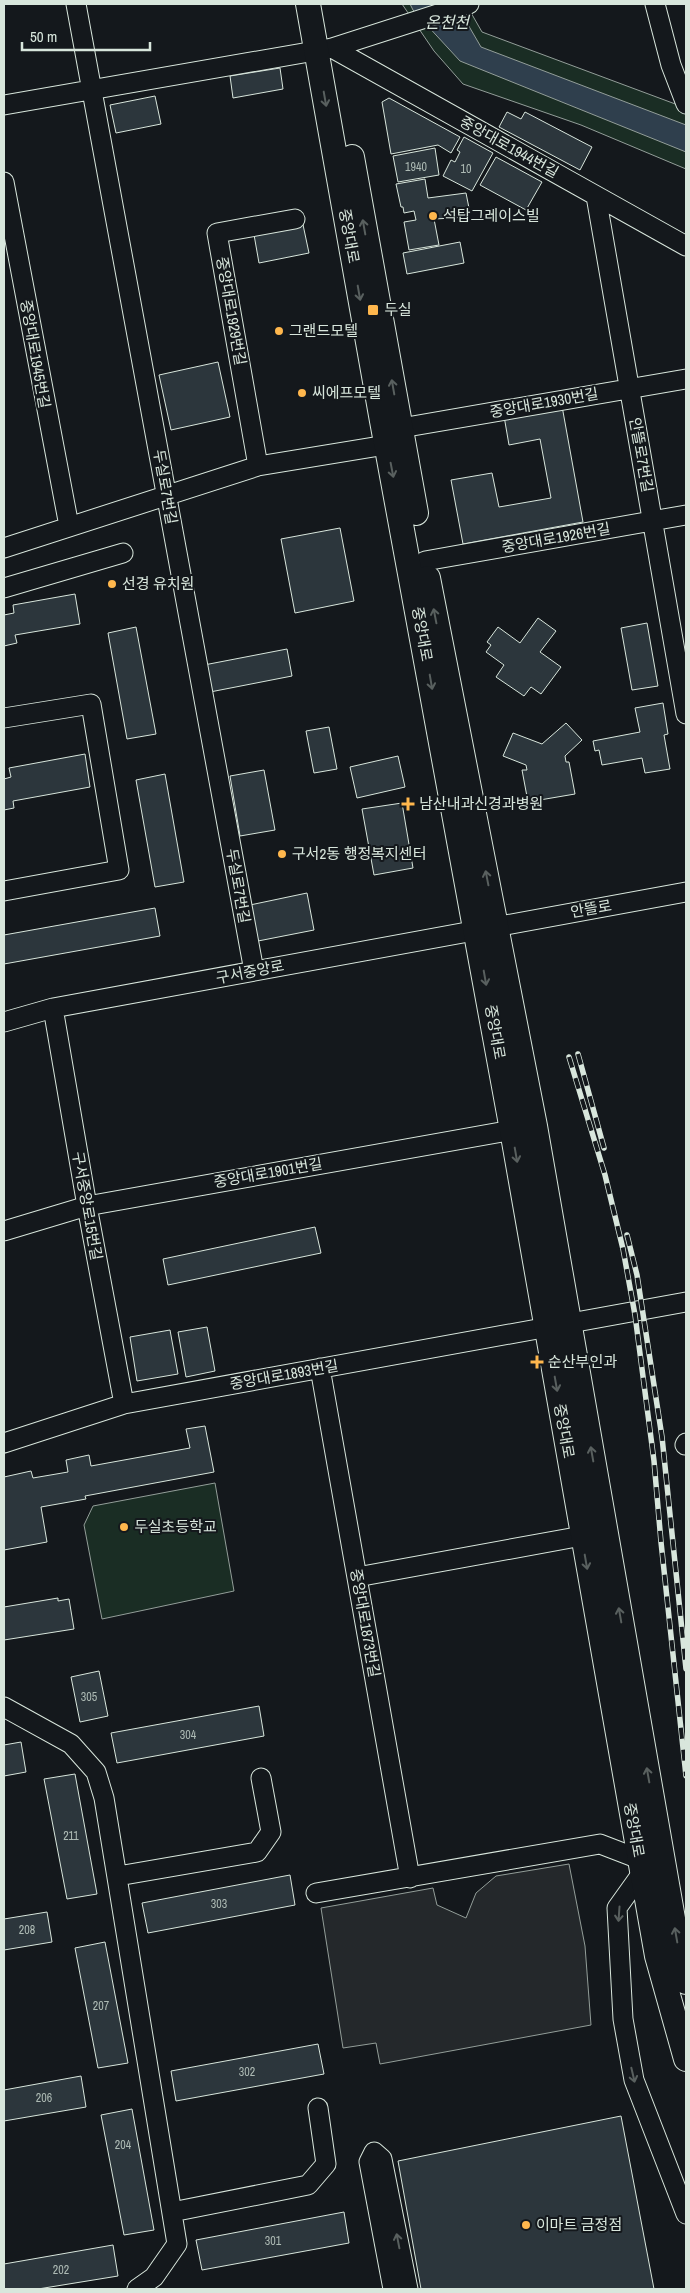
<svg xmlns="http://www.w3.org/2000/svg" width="690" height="2293" viewBox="0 0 690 2293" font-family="'Archivo Narrow','Noto Sans KR',sans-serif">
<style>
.green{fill:#1a2d24;stroke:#939e99}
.parking{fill:#24282b;stroke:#939e99}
.water{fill:#2f3f4d;stroke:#939e99}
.building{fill:#2c363c;stroke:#d8e6dc}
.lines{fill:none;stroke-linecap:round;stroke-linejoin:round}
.minor-casing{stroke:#d8e6dc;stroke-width:21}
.major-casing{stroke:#d8e6dc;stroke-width:26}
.minor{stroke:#14181c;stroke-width:19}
.major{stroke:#14181c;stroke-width:24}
.rail-casing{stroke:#d8e6dc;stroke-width:5.5}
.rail{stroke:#14181c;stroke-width:4;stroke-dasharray:11;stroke-linecap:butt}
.oneway{stroke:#59605f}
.poi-dot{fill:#ffb74d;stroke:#14181c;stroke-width:2}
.labels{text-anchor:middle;stroke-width:4;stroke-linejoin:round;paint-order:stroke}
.number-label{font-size:12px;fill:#adbab4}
.street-label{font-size:15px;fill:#d8e6dc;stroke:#14181c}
.poi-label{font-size:15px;fill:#d8e6dc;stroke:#14181c;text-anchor:start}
.water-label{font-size:16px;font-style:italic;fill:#d8e6dc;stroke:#14181c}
</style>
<rect width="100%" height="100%" fill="#14181c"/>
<path class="green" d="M402 4H466L482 32 686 108V169L581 125 463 84 434 51Z
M215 1483 234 1591 102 1619 84 1525 93 1506Z"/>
<path class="parking" d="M569 1864 585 1946 591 2025 380 2064 376 2043 343 2048 321 1908 433 1888 437 1905 466 1918 476 1893 496 1876Z"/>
<path class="water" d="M410 4H456L481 47 686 125V152L460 61 413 10Z"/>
<path class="building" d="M280 68 283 89 233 98 230 76Z
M155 96 161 124 116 133 110 105Z
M389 98 460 137 451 153 438 145 391 154 382 102Z
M507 112 521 119 525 112 592 147 580 170 499 127Z
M464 137 493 153 472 191 443 176 451 160 455 162 460 152 457 150Z
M435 148 439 175 398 182 393 156Z
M496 157 542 182 526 210 480 185Z
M425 179 428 198 466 193 469 208 459 210 460 217 456 218V214L452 215 453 218 434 219 439 245 409 250 404 222 416 220 414 211 404 213 403 207H401L396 184Z
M302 220 309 253 259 263 253 229Z
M460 242 464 263 407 274 403 253Z
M218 362 230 417 171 430 159 375Z
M562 406 583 522 463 544 451 480 492 473 499 507 551 498 540 439 509 445 504 416Z
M340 528 354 601 295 613 281 539Z
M75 594 80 624 15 635 17 643 4 646V615L14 613 13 605Z
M538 618 556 631 540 652 561 667 541 694 531 687 524 696 496 677 504 665 486 652 491 645 487 642 498 627 520 643Z
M647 623 658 686 632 690 621 628Z
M136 627 156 734 127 739 108 633Z
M287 649 292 676 210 692 204 665Z
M663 703 668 734 664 735 670 769 645 773 642 758 602 765 599 750 595 751 593 741 640 732 635 708Z
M566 723 582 740 565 756 566 762H569L575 794 528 802 522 770H527L526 765 503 756 513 733 542 744Z
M329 727 337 769 314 773 306 731Z
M85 754 90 787 13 801 14 808 4 810V779L11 777 9 768Z
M398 756 405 787 357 798 350 767Z
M264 770 275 830 240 836 230 776Z
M165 774 184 882 155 887 136 780Z
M402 803 413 868 374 875 362 809Z
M307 893 314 930 258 941 250 905Z
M155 908 160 936 4 964V935Z
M315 1227 321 1253 168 1285 163 1259Z
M207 1327 215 1371 186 1377 178 1332Z
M170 1330 178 1374 137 1381 130 1337Z
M205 1426 214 1472 85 1496 86 1499 41 1507 47 1542 4 1550V1477L31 1471 33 1478 68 1472 66 1460 89 1455 91 1466 190 1448 186 1429Z
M58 1598V1601L69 1599 74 1629 4 1640V1607Z
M99 1671 108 1716 80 1722 71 1677Z
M259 1706 264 1736 117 1763 111 1733Z
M21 1742 26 1772 4 1776V1745Z
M75 1774 97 1894 67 1899 44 1779Z
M290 1875 295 1905 148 1933 142 1903Z
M47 1912 52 1942 4 1950V1919Z
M105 1942 128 2063 98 2068 75 1948Z
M318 2044 324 2074 176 2101 171 2071Z
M81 2076 86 2107 4 2121V2090Z
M132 2109 154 2230 124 2235 101 2115Z
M621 2116 654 2289H421L398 2161Z
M344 2212 349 2243 202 2270 196 2240Z
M113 2245 118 2276 38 2289H4V2264Z"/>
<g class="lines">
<defs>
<path id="minor" d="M76 4 254 971
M655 4 671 65 686 104
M332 48 686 246
M4 105 332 48 469 4
M4 182 69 526
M596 196 686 714
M401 428 686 379
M258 466 217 233 295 219
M4 548 258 466 386 445
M425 561 686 515
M4 588 123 553
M4 718 91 704 119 870 4 891
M53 1008 87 1206 124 1404
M4 1022 53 1008 686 892
M4 1231 87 1206 524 1128
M320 1368 410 1878
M4 1443 124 1404 686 1302
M685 1445 686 1443
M357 1577 582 1536
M4 1707 71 1744 96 1772 104 1798 177 2244 154 2277 137 2289
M642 1873 617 1908 623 2019 634 2080 686 2214
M118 1876 257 1852 271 1832 261 1778
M316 1893 600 1844 639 1859
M172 2212 308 2185 326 2164 318 2108
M393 2289 369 2162 374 2152 382 2159 408 2289"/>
<path id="major" d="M308 4 382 421 512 1130 657 1956 686 2059
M352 157 416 513
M428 578 535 1126 679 1953 686 1982"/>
</defs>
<use href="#minor" class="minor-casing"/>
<use href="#major" class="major-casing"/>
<use href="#minor" class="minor"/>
<use href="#major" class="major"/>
<defs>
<path id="rail" d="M578 1054 604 1148
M569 1057 605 1175 623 1249 635 1315 654 1461 661 1542 686 1776
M627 1235 637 1275 662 1437 686 1669"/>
</defs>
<use href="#rail" class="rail-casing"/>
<use href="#rail" class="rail"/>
</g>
<defs><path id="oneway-shaft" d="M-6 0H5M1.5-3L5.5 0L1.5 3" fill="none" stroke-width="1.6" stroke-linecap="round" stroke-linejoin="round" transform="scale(1.25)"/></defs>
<g class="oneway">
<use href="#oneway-shaft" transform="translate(325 99) rotate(80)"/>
<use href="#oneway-shaft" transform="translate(364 227) rotate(-100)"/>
<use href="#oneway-shaft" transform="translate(359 293) rotate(80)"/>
<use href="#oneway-shaft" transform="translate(393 387) rotate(-100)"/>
<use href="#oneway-shaft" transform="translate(392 470) rotate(79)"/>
<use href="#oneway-shaft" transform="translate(435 616) rotate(-101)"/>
<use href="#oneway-shaft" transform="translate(431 682) rotate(80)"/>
<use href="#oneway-shaft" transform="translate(487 878) rotate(-101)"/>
<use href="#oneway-shaft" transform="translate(485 978) rotate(80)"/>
<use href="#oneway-shaft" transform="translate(516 1155) rotate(80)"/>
<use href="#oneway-shaft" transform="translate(556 1384) rotate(80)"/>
<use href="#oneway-shaft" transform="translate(592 1454) rotate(-100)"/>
<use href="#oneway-shaft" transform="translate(586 1562) rotate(80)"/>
<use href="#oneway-shaft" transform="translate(620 1615) rotate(-100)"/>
<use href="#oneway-shaft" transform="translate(648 1775) rotate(-100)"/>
<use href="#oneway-shaft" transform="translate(619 1914) rotate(94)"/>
<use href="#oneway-shaft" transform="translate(676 1935) rotate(-100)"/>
<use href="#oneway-shaft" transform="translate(633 2075) rotate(77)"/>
<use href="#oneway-shaft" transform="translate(398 2241) rotate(-101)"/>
</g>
<g class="poi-dot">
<circle cx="433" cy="216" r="5"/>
<rect x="367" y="304" width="12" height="12" rx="2.5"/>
<circle cx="279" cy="331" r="5"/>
<circle cx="302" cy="393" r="5"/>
<circle cx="112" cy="584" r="5"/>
<path d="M405.5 796.5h5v5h5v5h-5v5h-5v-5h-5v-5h5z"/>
<circle cx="282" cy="854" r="5"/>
<path d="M534.5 1354.5h5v5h5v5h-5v5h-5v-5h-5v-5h5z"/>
<circle cx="124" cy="1527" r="5"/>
<circle cx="526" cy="2225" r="5"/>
</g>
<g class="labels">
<g class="number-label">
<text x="416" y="171">1940</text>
<text x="466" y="173">10</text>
<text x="89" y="1701">305</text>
<text x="188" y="1739">304</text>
<text x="71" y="1840">211</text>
<text x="219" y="1908">303</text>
<text x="27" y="1934">208</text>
<text x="101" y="2010">207</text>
<text x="247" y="2076">302</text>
<text x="44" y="2102">206</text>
<text x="123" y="2149">204</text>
<text x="273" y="2245">301</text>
<text x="61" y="2274">202</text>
</g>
<g class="street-label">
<text transform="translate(509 147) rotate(29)" y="5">중앙대로1944번길</text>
<text transform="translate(349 236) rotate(80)" y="5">중앙대로</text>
<text transform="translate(231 311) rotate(80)" y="5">중앙대로1929번길</text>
<text transform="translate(35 354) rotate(80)" y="5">중앙대로1945번길</text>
<text transform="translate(544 403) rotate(-10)" y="5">중앙대로1930번길</text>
<text transform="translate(641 455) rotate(80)" y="5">안뜰로7번길</text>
<text transform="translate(165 487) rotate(80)" y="5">두실로7번길</text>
<text transform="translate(556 538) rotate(-10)" y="5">중앙대로1926번길</text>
<text transform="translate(422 634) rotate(80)" y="5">중앙대로</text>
<text transform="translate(238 886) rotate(80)" y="5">두실로7번길</text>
<text transform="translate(591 909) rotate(-10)" y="5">안뜰로</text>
<text transform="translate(250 972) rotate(-11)" y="5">구서중앙로</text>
<text transform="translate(495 1032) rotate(80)" y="5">중앙대로</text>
<text transform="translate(268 1173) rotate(-10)" y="5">중앙대로1901번길</text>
<text transform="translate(87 1206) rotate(80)" y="5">구서중앙로15번길</text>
<text transform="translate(284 1375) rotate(-10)" y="5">중앙대로1893번길</text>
<text transform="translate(564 1431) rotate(80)" y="5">중앙대로</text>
<text transform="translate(365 1623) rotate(80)" y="5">중앙대로1873번길</text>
<text transform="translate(634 1830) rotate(80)" y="5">중앙대로</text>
</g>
<g class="poi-label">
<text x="443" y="221">석탑그레이스빌</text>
<text x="384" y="315">두실</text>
<text x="289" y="336">그랜드모텔</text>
<text x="312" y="398">씨에프모텔</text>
<text x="122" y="589">선경 유치원</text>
<text x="419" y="809">남산내과신경과병원</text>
<text x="292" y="859">구서2동 행정복지센터</text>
<text x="548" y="1367">순산부인과</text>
<text x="134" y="1532">두실초등학교</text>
<text x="536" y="2230">이마트 금정점</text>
</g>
<g class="water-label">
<text x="447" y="28">온천천</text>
</g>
</g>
<rect width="690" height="2293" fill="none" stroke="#d8e6dc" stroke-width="10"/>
<path d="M22 42v8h128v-8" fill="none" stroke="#d8e6dc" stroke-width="2.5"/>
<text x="30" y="42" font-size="15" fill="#d8e6dc" stroke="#14181c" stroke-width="4" paint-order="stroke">50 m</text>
</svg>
